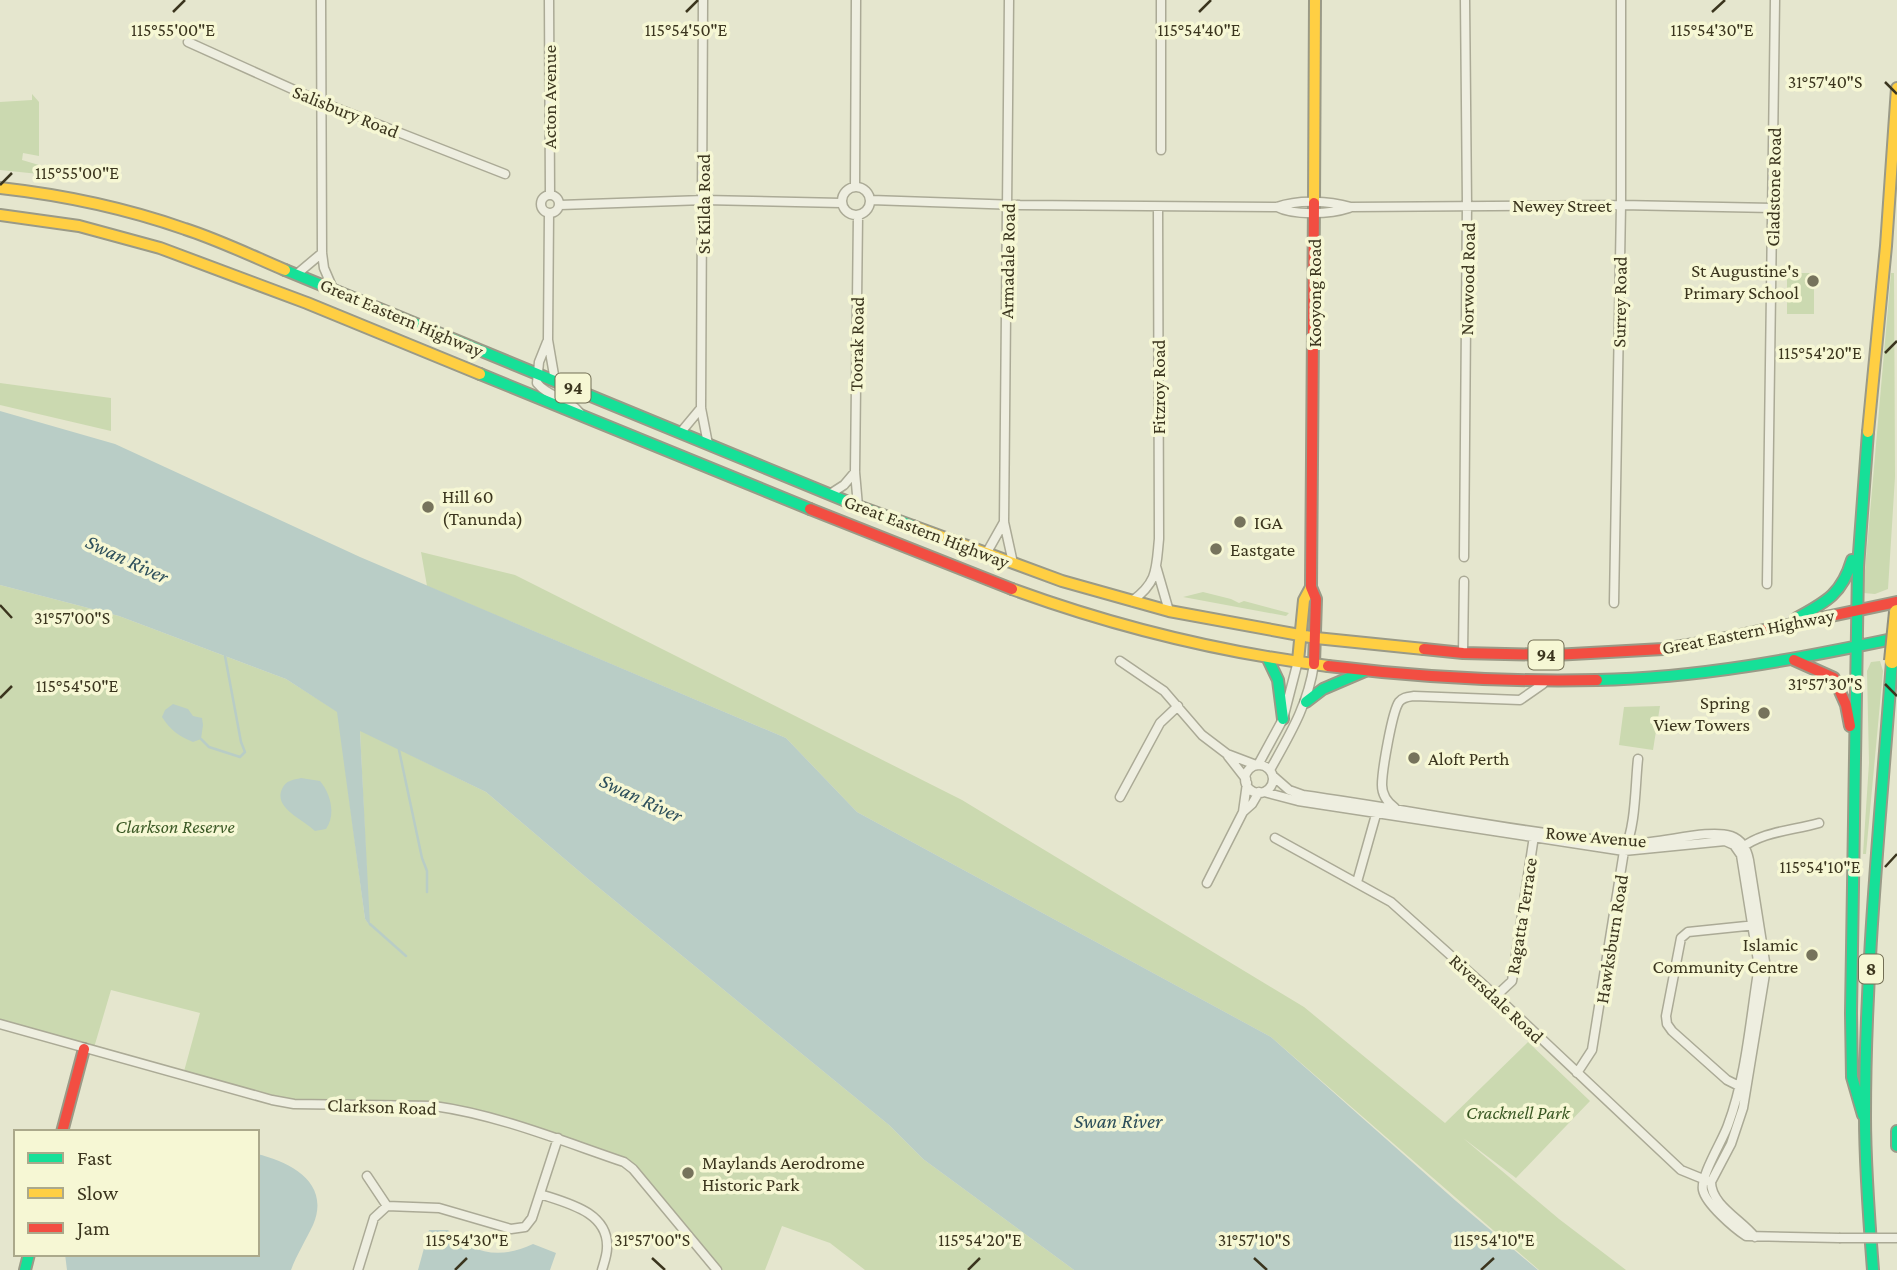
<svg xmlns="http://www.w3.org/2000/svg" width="1897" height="1270" viewBox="0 0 1897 1270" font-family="'Crimson Pro',serif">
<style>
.green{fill:#cbd9b0}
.water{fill:#b9cdc6}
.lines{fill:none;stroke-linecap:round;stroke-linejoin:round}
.stream{stroke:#b9cdc6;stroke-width:2.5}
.street-casing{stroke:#abaa96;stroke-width:11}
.fast-casing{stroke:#9a9a87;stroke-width:14}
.slow-casing{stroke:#9a9a87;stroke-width:14}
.jam-casing{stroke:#9a9a87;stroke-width:14}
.street{stroke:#eeeee0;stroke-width:8}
.fast{stroke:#16e098;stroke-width:10}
.slow{stroke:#ffcf43;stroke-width:10}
.jam{stroke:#f24e42;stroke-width:10}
.street-bridge-casing{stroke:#abaa96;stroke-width:11;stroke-linecap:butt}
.slow-bridge-casing{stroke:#908f7e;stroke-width:18;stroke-linecap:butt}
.street-bridge{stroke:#eeeee0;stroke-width:8}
.slow-bridge{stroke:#ffcf43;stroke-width:14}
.ticks{fill:none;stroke:#3b351e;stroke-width:2.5}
.poi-dot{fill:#76735c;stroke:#f6f7d4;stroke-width:2.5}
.labels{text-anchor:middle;stroke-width:7;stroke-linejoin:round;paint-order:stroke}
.shield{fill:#f6f7d4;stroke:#736f55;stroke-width:2}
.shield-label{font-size:18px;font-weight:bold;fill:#3b351e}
.street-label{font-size:19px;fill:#3b351e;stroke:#f6f7d4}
.poi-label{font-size:19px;fill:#3b351e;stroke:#f6f7d4;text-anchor:start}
.park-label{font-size:19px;font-style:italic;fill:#3a5824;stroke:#f6f7d4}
.water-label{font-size:21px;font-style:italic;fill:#2d4f5b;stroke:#f6f7d4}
.ticks-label{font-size:18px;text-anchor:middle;fill:#3b351e;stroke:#f6f7d4;stroke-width:7;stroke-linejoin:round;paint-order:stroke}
</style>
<rect width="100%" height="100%" fill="#e5e6ce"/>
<path class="green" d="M32 94 39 102V156L23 153 22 160 39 165V174L0 170V102L32 100Z
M1787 273H1814V314H1787Z
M1891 273H1894L1895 477 1888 589 1875 594 1863 593Z
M0 383 111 398V431L0 405Z
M421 552 515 575 962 800 1304 1007 1445 1123 1528 1042 1590 1101 1516 1178 1463 1138 1559 1219 1626 1270H1539L1271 1037 857 812 786 738 427 586Z
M0 585 119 616 286 679 338 712 365 919 369 924 360 730 486 792 587 878 889 1125 923 1159 1074 1270H865L830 1243 782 1226 765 1270H715L635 1168 458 1107 294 1103 183 1075 200 1013 111 990 93 1051 0 1024Z
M1203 592 1231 599 1239 603 1244 601 1289 613 1286 616 1183 597Z
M1880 661 1883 671 1866 854H1863L1869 763 1867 671 1871 662Z
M1660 706 1653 750 1619 745 1624 707Z"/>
<path class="water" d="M0 411 115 444 360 557 786 738 857 812 1271 1037 1456 1201 1538 1270H1074L923 1159 889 1125 587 878 486 792 360 731 370 926 365 919 337 712 286 679 119 616 0 585Z
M173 704 188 709 193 716 202 718 203 725 201 739 193 742C179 736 170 730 162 717L165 710Z
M301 778 320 781C331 794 336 815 326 829L315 831C304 820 273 808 282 789 286 780 293 780 301 778Z
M257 1154C291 1162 331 1183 313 1225 306 1240 297 1254 291 1270H67L65 1254H257Z
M429 1230H448C472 1255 502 1259 533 1244L556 1253 550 1270H418Z"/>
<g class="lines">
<path class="stream" d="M201 739 209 747 240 757 245 752 241 742 225 656
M399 750 422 858 427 871V892
M370 924 406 956"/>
<defs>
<path id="street" d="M321 0 322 253 324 268 333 289
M549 0 550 194
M703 0 701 408 708 444
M1009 0 1004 522 1013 563
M188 42 321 102 505 174
M1161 150V0
M842 201a14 14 0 1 1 28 0a14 14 0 1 1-28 0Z
M855 187 856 0
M541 204a9 9 0 1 1 18 0a9 9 0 1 1-18 0Z
M871 200 1020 205 1277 207C1299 199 1329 201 1351 207L1621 205 1773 208
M560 205 704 200 841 203
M1277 207C1294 216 1331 214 1349 208
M549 213 548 340 555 381
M858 216 855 472 858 506
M297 274 322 253
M547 342 539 362 537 383C549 398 566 396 580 413
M681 432 701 408
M830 494 844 485 855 472
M986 554 1004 522
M1464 557 1467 205 1465 0
M1156 566 1169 611
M1767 584 1775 0
M1132 601C1158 582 1156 569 1159 539L1158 207
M1614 603 1621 205V0
M1463 653 1464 581
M1120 661 1164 691 1202 735 1227 754 1256 765
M1228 756 1246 779
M1258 765 1283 719 1298 661
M1245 779a14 14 0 1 1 28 0a14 14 0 1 1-28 0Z
M1270 770C1290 734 1308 705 1314 664
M1273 776 1289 790 1303 795C1410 810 1517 832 1625 843 1655 846 1706 828 1731 836 1742 840 1747 850 1749 860L1766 968 1743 1108 1731 1144 1711 1182
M1264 792 1298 801 1624 851 1725 841 1734 845 1741 855 1758 961V972C1750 1022 1746 1077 1728 1125 1723 1140 1700 1176 1703 1190 1706 1204 1734 1228 1746 1236L1839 1238
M1120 797 1160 723 1178 706
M1395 808C1387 802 1382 795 1382 785 1382 771 1392 712 1399 702 1403 697 1408 697 1414 696L1520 700 1543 684
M1243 812 1247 783
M1275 838 1391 902 1496 996 1681 1170 1708 1181
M1740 849C1763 831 1791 831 1819 823
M1357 882 1377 811
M1207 883 1243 812 1252 804 1259 792
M1496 996 1512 981 1534 836
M0 1024 272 1100 294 1104 434 1106C499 1115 562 1141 624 1162L633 1169 717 1270
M1577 1073 1592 1050 1624 851C1636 827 1635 786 1638 759
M1741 1087 1727 1080 1672 1031 1667 1024 1666 1016 1681 938 1688 932 1756 925
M367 1176 387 1206
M1711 1182C1711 1205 1742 1220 1755 1237
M540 1194C567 1203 609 1212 607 1248 607 1255 604 1263 602 1270
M358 1270 374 1218 387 1206 439 1208 511 1229 525 1227 532 1218 558 1138"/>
<path id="fast" d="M285 270 858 506 913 526
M480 374 810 509
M1797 618C1826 602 1842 594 1852 560
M1267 657 1278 680 1283 719
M1597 680C1699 678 1797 659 1897 638
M1306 702 1323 689 1365 671
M1863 1115 1852 1077 1851 1013 1858 567 1868 432
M1897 1131V1146
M25 1270 29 1254
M1873 1270C1869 1219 1865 1168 1865 1116 1865 964 1881 813 1892 661"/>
<path id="slow" d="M0 188C63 195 125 208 185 229 219 240 252 256 285 270
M1314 203 1315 0
M0 215 79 226 160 248 307 303 480 374
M1868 432 1886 246 1897 88
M913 526 1062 581 1169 611 1316 638 1424 649
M1012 589C1116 627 1218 652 1328 666
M1298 661 1304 600 1311 587"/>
<path id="jam" d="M1314 203 1311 587 1316 599 1314 664
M810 509 1012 589
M1424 649 1463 653 1554 655 1663 649 1707 642 1897 602
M1794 660 1834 678 1846 705 1850 726
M1328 666C1417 677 1507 682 1597 680
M62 1132 84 1049"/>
</defs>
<use href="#street" class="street-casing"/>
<use href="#fast" class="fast-casing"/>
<use href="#slow" class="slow-casing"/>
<use href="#jam" class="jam-casing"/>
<use href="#street" class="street"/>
<use href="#fast" class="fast"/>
<use href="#slow" class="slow"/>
<use href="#jam" class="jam"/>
<defs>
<path id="street-bridge" d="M1839 1238H1897"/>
<path id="slow-bridge" d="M1892 661 1897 612"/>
</defs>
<use href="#street-bridge" class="street-bridge-casing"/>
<use href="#slow-bridge" class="slow-bridge-casing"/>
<use href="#street-bridge" class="street-bridge"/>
<use href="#slow-bridge" class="slow-bridge"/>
</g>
<path class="ticks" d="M173 12 185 0M686 12 698 0M1199 12 1211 0M1712 12 1725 0M1885 82 1897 94M0 185 12 173M1885 353 1897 341M0 605 12 618M1885 684 1897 696M0 698 12 686M1885 867 1897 854M652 1258 665 1270M1254 1258 1267 1270M455 1270 467 1258M968 1270 980 1258M1481 1270 1494 1258"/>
<g class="poi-dot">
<circle cx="1813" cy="281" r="7"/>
<circle cx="428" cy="507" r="7"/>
<circle cx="1240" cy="522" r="7"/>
<circle cx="1216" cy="549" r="7"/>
<circle cx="1764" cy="713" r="7"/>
<circle cx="1414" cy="758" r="7"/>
<circle cx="1812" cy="955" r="7"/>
<circle cx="688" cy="1173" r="7"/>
</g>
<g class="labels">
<g class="shield">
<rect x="555.5" y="373.5" width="35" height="29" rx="5"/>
<rect x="1528.5" y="640.5" width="35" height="29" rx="5"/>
<rect x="1859" y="954.5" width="24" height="29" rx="5"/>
</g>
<g class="shield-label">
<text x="573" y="394">94</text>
<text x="1546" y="661">94</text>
<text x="1871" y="975">8</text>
</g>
<g class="street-label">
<text transform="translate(549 97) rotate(-90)" y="7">Acton Avenue</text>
<text transform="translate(346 111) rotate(22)" y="7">Salisbury Road</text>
<text transform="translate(1773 187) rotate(-89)" y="7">Gladstone Road</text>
<text transform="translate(703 204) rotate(-90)" y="7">St Kilda Road</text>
<text x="1562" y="212">Newey Street</text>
<text transform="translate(1007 261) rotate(-89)" y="7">Armadale Road</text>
<text transform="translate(1467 279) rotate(-89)" y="7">Norwood Road</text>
<text transform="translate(1314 293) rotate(-90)" y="7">Kooyong Road</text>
<text transform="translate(1619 302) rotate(-89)" y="7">Surrey Road</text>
<text transform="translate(402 317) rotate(23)" y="7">Great Eastern Highway</text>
<text transform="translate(856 344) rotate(-89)" y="7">Toorak Road</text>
<text transform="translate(1158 387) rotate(-90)" y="7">Fitzroy Road</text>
<text transform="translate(927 531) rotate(21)" y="7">Great Eastern Highway</text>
<text transform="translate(1748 631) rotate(-11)" y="7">Great Eastern Highway</text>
<text transform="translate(1596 836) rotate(5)" y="7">Rowe Avenue</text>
<text transform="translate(1521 916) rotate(-81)" y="7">Ragatta Terrace</text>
<text transform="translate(1611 939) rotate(-81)" y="7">Hawksburn Road</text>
<text transform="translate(1497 998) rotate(43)" y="7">Riversdale Road</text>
<text transform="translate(382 1106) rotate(2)" y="7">Clarkson Road</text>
</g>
<g class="poi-label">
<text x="1799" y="277" text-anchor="end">St Augustine's<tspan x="1799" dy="22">Primary School</tspan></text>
<text x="442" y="503">Hill 60<tspan x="442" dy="22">(Tanunda)</tspan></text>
<text x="1254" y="529">IGA</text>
<text x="1230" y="556">Eastgate</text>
<text x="1750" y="709" text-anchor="end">Spring<tspan x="1750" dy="22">View Towers</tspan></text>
<text x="1428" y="765">Aloft Perth</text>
<text x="1798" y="951" text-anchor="end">Islamic<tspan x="1798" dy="22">Community Centre</tspan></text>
<text x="702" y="1169">Maylands Aerodrome<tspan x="702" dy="22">Historic Park</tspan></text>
</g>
<g class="park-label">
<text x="175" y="833">Clarkson Reserve</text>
<text x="1518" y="1119">Cracknell Park</text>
</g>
<g class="water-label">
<text transform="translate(127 559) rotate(25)" y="7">Swan River</text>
<text transform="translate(641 798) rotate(25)" y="7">Swan River</text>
<text x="1118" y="1128">Swan River</text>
</g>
</g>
<g class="ticks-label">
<text x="173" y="36">115°55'00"E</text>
<text x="1199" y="36">115°54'40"E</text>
<text x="1712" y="36">115°54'30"E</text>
<text x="686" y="36">115°54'50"E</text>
<text x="1825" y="88">31°57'40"S</text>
<text x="77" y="179">115°55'00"E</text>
<text x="1820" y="359">115°54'20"E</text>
<text x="72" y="624">31°57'00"S</text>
<text x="1825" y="690">31°57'30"S</text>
<text x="77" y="692">115°54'50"E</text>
<text x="1820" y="873">115°54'10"E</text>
<text x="980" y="1246">115°54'20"E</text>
<text x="1494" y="1246">115°54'10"E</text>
<text x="467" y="1246">115°54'30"E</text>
<text x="652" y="1246">31°57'00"S</text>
<text x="1254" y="1246">31°57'10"S</text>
</g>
<rect x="14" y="1130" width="245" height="126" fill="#f6f7d4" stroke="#aba98b" stroke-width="2"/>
<rect x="28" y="1153" width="35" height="10" fill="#16e098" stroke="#aba98b" stroke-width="2"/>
<text x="77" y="1165" font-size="21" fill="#3b351e">Fast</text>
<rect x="28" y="1188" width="35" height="10" fill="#ffcf43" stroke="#aba98b" stroke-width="2"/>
<text x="77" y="1200" font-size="21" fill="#3b351e">Slow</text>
<rect x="28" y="1223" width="35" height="10" fill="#f24e42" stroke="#aba98b" stroke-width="2"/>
<text x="77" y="1235" font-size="21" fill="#3b351e">Jam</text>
</svg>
